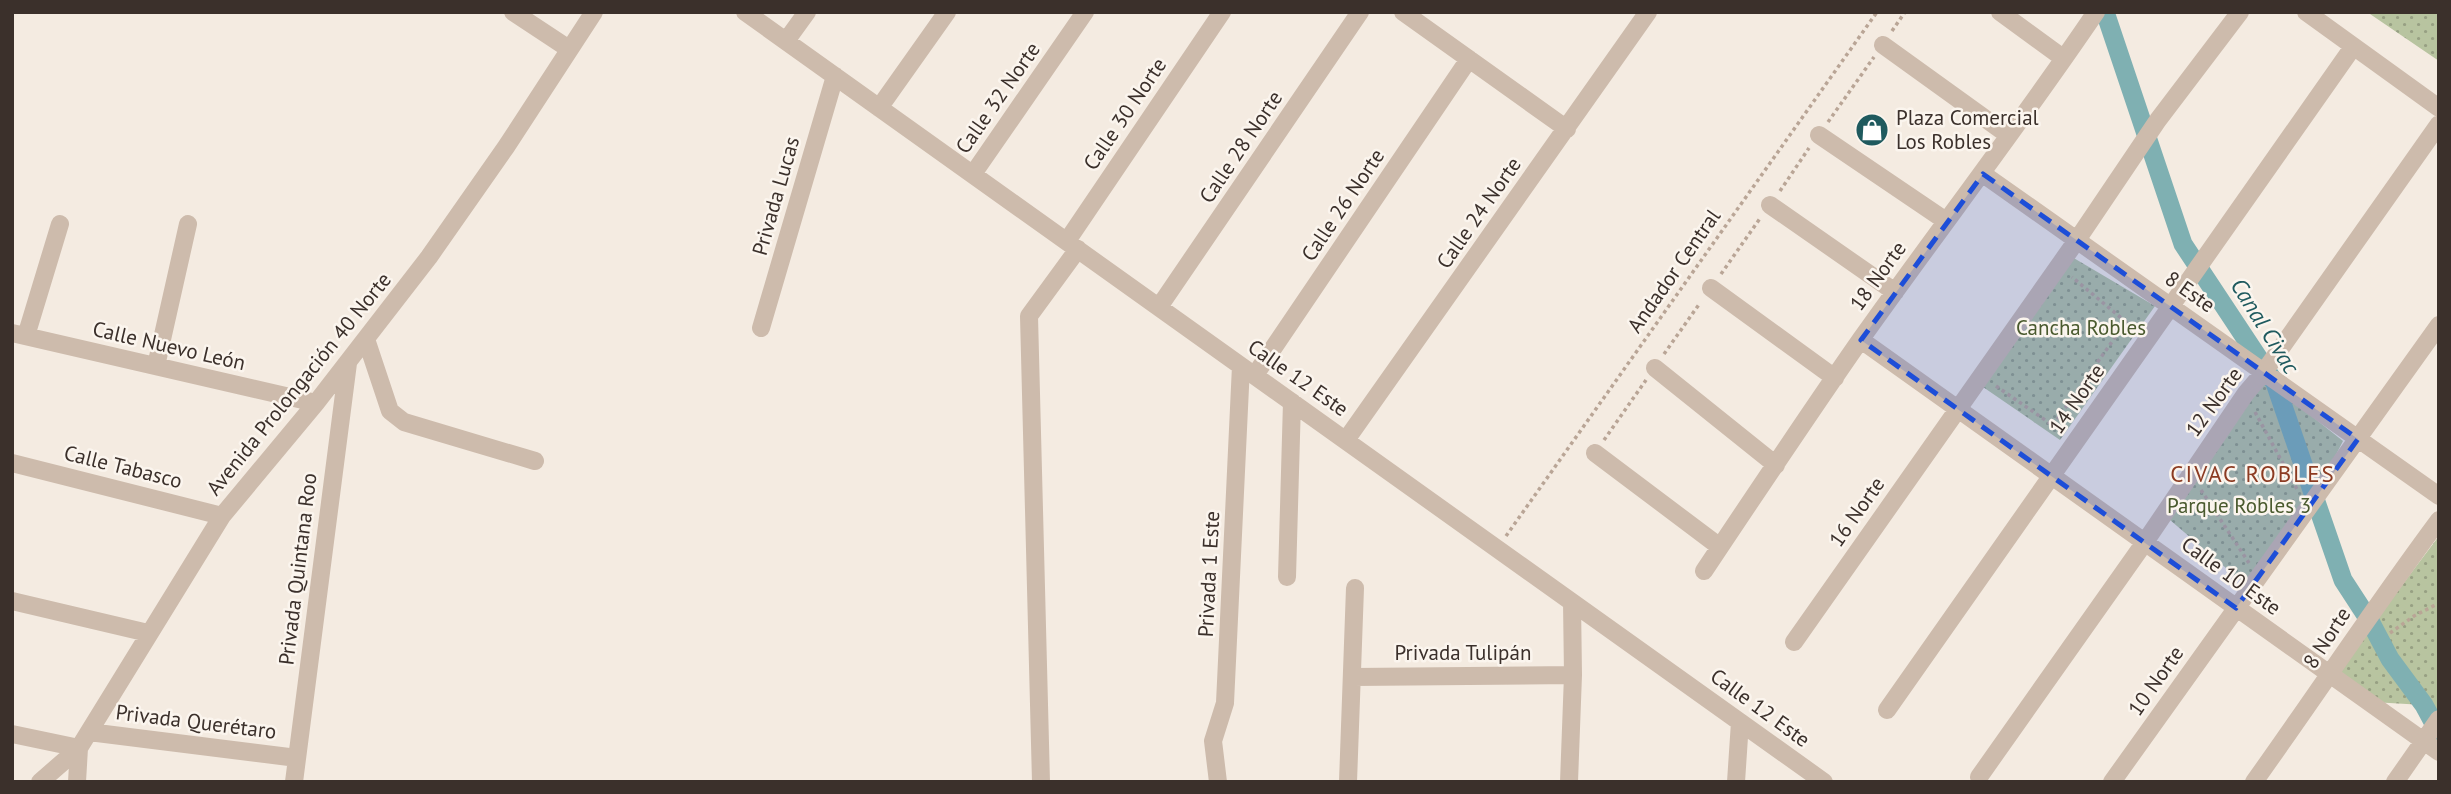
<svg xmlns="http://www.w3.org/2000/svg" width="2451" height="794" viewBox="0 0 2451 794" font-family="'PT Sans',sans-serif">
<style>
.grass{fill:url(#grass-dots)}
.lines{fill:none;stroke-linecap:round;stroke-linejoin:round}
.canal{stroke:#7fb0b2;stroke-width:19}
.path{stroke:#b9a596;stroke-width:3.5;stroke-dasharray:3.5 3.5;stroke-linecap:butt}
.minor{stroke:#cdbbac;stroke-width:18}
.marked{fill:#1d4ed8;fill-opacity:0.2;stroke:#1d4ed8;stroke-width:5;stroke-dasharray:14 9;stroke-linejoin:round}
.labels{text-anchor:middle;stroke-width:5;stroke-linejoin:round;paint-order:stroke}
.street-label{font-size:21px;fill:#3b302b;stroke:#fbf5ee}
.poi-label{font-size:21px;fill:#3b302b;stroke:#fbf5ee;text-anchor:start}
.park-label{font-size:21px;fill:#4a5a2e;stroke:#fbf5ee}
.water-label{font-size:23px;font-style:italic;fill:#1f5a5e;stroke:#fbf5ee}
.neighbourhood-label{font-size:23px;letter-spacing:2px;fill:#8c3b22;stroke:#fbf5ee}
</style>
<defs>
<pattern id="grass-dots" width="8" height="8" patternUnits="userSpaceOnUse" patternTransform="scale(1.75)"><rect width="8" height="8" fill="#b8c4a0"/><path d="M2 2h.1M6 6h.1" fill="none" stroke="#97a083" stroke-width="1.8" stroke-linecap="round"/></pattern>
</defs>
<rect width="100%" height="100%" fill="#f4ebe1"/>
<path class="grass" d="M2371 12H2439V61L2370 14Z
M2072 257 2155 306 2060 440 1983 387Z
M2265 379 2343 441 2320 486 2247 586 2170 520Z
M2439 536V712L2424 705 2372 702 2335 674Z"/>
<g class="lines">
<path class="canal" d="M2105 12 2183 244 2275 383 2343 580 2371 623 2390 659 2424 705 2439 733"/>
<path class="path" d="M1892 31 1905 12
M1828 122 1874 57
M1780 191 1809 148
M1721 274 1761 217
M1664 354 1700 303
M1996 386 2061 431
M2255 412 2298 491
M2053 425 2126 322 2072 277
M1604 440 1646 380
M2201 490 2249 563
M1506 536 1877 12
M2390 633 2414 616 2439 603"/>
<path class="minor" d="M513 12 569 49
M745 12 1824 782
M1403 12 1567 129
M2000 12 2063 58
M2306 12 2439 108
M786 41 807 12
M1883 45 2008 135
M879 108 947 12
M1819 135 1946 221
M973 174 1085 12
M1983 174 2439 496
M1770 205 1895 292
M1067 241 1222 12
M1711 288 1835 378
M1159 307 1360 12
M761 328 835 76
M12 333 316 403
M26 336 60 224
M366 339 390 411 404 422 535 461
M1861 340 2439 752
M156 366 188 224
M1655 368 1776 465
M1255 375 1469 59
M1346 440 1648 12
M1595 453 1720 547
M12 463 222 516
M1704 571C1756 493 1808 415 1861 339 1939 229 2021 123 2096 12
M1287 577 1292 402
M12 601 148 633
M1794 642 2077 240 2158 120 2240 12
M1353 677 1573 675
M1887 710 2353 47
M89 732 297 758
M12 734 79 748 77 782
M1979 777 2145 542 2246 393 2264 372 2439 124
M40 782 79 748 222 516 316 403 429 257 506 147 594 12
M294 782 348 363
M1041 782 1029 316 1078 249
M1218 782 1213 741 1225 703 1241 366
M1348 782 1355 588
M1569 782 1573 675 1572 602
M1736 782 1740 722
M2112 782 2439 325
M2254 782C2316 695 2375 606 2439 520
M2395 782 2439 719"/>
</g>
<path class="marked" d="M1983 174 2358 439 2236 608 1861 340Z"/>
<defs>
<symbol id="shop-disc" viewBox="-11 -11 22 22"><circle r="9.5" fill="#1f5a5e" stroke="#fbf5ee"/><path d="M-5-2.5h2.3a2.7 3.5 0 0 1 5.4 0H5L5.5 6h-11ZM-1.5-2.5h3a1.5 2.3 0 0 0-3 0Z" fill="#fff"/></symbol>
</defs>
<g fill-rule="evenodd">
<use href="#shop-disc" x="1853" y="111" width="38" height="38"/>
</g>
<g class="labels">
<g class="street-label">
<text transform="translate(998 98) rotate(-55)" y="7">Calle 32 Norte</text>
<text transform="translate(1125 114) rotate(-56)" y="7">Calle 30 Norte</text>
<text transform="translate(1241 147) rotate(-56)" y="7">Calle 28 Norte</text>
<text transform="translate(776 196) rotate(-74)" y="7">Privada Lucas</text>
<text transform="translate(1343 205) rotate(-56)" y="7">Calle 26 Norte</text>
<text transform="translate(1479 213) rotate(-55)" y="7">Calle 24 Norte</text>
<text transform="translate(1674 271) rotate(-55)" y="7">Andador Central</text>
<text transform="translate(1878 276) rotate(-54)" y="7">18 Norte</text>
<text transform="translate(2190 292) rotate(35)" y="7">8 Este</text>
<text transform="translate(169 346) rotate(13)" y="7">Calle Nuevo León</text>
<text transform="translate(1298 378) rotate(35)" y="7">Calle 12 Este</text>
<text transform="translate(299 384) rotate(-51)" y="7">Avenida Prolongación 40 Norte</text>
<text transform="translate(2077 399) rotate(-55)" y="7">14 Norte</text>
<text transform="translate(2214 402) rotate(-54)" y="7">12 Norte</text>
<text transform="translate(123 467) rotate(14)" y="7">Calle Tabasco</text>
<text transform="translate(1857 512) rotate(-55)" y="7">16 Norte</text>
<text transform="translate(298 569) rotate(-83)" y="7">Privada Quintana Roo</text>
<text transform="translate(1209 574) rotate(-87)" y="7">Privada 1 Este</text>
<text transform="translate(2231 576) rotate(36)" y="7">Calle 10 Este</text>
<text transform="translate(2327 638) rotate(-57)" y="7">8 Norte</text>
<text x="1463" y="660">Privada Tulipán</text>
<text transform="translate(2156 681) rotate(-55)" y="7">10 Norte</text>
<text transform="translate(1760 708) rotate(36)" y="7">Calle 12 Este</text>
<text transform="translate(196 722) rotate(7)" y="7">Privada Querétaro</text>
</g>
<g class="poi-label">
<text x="1896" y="125">Plaza Comercial<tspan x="1896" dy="24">Los Robles</tspan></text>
</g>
<g class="park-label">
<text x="2081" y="335">Cancha Robles</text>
<text x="2239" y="513">Parque Robles 3</text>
</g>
<g class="water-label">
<text transform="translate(2265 326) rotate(58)" y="8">Canal Civac</text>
</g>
<g class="neighbourhood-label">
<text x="2253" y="482">CIVAC ROBLES</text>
</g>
</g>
<rect width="2451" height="794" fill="none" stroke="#3b302b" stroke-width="28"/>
</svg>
